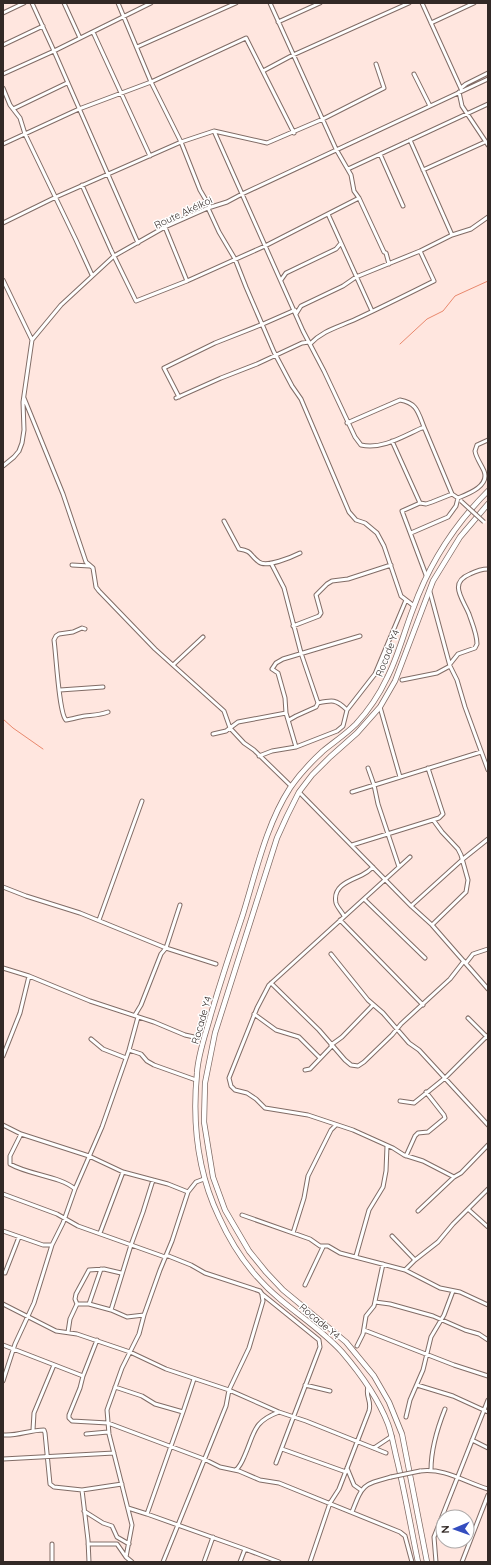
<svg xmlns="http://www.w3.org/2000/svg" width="491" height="1565" viewBox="0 0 491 1565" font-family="Quicksand,sans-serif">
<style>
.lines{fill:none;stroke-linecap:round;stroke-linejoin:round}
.stream{stroke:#e9886d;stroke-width:1}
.minor-casing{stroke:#816c66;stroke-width:5}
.highway-casing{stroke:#816c66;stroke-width:6}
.minor{stroke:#fff;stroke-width:3}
.highway{stroke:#fff;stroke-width:4.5}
.minor-bridge-casing{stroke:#816c66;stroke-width:5;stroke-linecap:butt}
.minor-bridge{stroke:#fff;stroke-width:3}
.labels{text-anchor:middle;stroke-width:3;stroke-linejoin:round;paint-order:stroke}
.street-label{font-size:10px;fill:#322926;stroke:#fff}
</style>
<rect width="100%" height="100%" fill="#ffe6df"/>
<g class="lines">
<path class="stream" d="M400 344 427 319 443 311 455 296 488 281
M3 719 13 728 43 749"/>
<defs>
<path id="minor" d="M32 3 54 51 138 243
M64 3 80 38
M118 3 151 82 181 142 200 190 210 207
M270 3 336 149 351 175 354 191 359 198 384 252 386 253 389 264
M422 3 462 91
M3 13 24 3
M278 22 320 3
M431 23 474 3
M93 32 150 156
M3 45 43 26
M137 47 236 3
M263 71 293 55 409 3
M3 74 54 51 151 3
M414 74 430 106
M3 88 10 105 20 118 25 134 76 240 92 275
M461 88 466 84 488 73
M459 92 462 106 488 145
M13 109 67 83
M214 131 303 331 324 371 355 437 361 445C383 450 405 435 424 427L452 494
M410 140 452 235
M3 144 79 109 151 82 246 38 294 133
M380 154 403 206
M348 169 488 104
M423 170 485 142
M82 185 111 250 136 301 187 281
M208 208 219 232 235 259 246 287 274 352 292 386 301 399 349 512 356 520 365 523 377 533 384 546 401 596 414 606
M328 214 372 311
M3 223 56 197 181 142 214 131 267 143 323 119 384 88 376 64
M165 227 187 281 265 246 359 198
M3 280 32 340
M281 280 286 273 336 249 341 243
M296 314 301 306 343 286 356 277 420 251 452 235 471 229 488 217
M310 344C323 330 339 327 356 319 382 307 408 294 434 281L420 251
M179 397 164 368 215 343 263 324 295 310
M24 398 63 494 86 562 93 568 96 587 99 591 155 649 224 711 230 728 244 743 254 750 291 786
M176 398 221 378 257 364 302 343 309 342
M347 423 400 400C417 403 418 412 424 427
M392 441 420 503
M3 466 14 457 19 451 22 443 24 430 23 402 32 340 61 305 114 256 165 227 208 208 227 202 242 194 488 79
M224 521 239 549C253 551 249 555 259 562 266 568 292 557 300 553
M411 533 448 517 456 506 458 498C468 494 490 486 484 471 481 464 476 458 475 451L477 445 488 440
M271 563 284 588 301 653 318 703
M72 565 90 566
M426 575 402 511 420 503 426 504 432 502 452 494 458 498
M430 592 450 666 457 680 465 707 488 770
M293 626 319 616 321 613 316 595 327 584 332 581 348 579 391 565
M85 629 82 628 73 632 59 634 56 636 54 640C56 653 59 714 66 720 72 719 79 717 85 716 94 715 100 715 108 712
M450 664 458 654 475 648 477 644C477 634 472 623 469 614 463 599 448 583 470 574 476 571 481 569 488 569
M173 665 203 637
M402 680 437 673 450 666
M60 690 103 687
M380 707 400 777
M289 720 296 716 316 707 318 703C332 700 336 699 347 710L375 674 406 600
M213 734 226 731 238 722 286 713
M296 747 286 713 285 698 278 673 272 669 276 663 283 659 360 636
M259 756 272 751 296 747 337 731 343 726 347 710
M368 768 374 785 378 804 399 867
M299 792 411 906 432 925 488 989
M352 792 481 752
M352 845 439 818 443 814 441 808 428 768
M410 857 269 985 257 1008 229 1078 231 1086 235 1090 247 1093 256 1099 265 1108 308 1115 353 1130 393 1148 404 1155 423 1161 454 1177
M3 887 26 896 80 913 166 948 216 964
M364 899 425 958
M411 906 463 859 488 839
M344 916C342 912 337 907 336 903 332 885 352 880 362 875 366 873 370 870 373 867
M99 920 142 801
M340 920 423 1005
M432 925 466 892 468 880 461 855 458 849 442 832 434 821
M331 954 368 1000 383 1013 409 1043 419 1050 488 1125
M466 963 473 954 488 949
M3 968 29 976 90 1001 154 1022 185 1035 194 1037
M271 983 319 1030 345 1060 351 1065 358 1066 364 1062 392 1035 401 1024 450 979 464 961
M254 1014 276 1030 299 1037 320 1058
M135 1015 141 1005 161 954 166 948 180 905
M468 1018 488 1038
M91 1039 103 1049 126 1058
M331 1045 342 1037 373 1005
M129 1050 141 1054 147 1061 154 1065 196 1080
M3 1056 20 1013 29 976
M305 1070 310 1069 332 1046
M400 1101 414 1103 445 1078 488 1035
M3 1125 21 1134 89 1156 123 1172 168 1184 188 1192
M21 1134 10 1156V1164C29 1175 60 1176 75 1189
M406 1156 415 1136 418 1133 428 1132 445 1118 444 1115 426 1092
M3 1194 57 1214 78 1226 165 1257
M469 1210 488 1227
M418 1211 454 1177 461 1173 488 1145
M242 1215 310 1239 320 1246H328L340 1253 405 1270 440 1288 460 1292 488 1305
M3 1231 43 1245H52
M100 1233 123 1172
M293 1233 304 1198 308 1176 331 1130 336 1125
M392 1236 415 1260
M166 1255 191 1265 205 1273 260 1291 262 1294 319 1340 320 1347 276 1463
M356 1256 369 1210 383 1187 386 1171 387 1146
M405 1270 415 1260 438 1242 453 1224 488 1189
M5 1273 19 1237
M305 1285 323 1247
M375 1302 390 1304 433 1316 465 1330 479 1334 488 1340
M3 1304 56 1331 77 1334 130 1352 166 1369 229 1390 279 1412 306 1421 386 1453
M77 1304H89L111 1310 127 1317 144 1315
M89 1304 101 1269
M111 1310 131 1245 143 1212 153 1180
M364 1330 454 1365 488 1376
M68 1332 70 1319 77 1304 75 1299 76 1294 89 1270 104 1269 121 1273
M3 1345 83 1376 80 1388 69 1415V1418L72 1421 108 1423 204 1459 220 1467 239 1471 260 1480 279 1483 400 1532 405 1536 412 1562
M357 1346 363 1334 366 1316 374 1306 383 1264
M83 1376 97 1340
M3 1381 15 1344 34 1303 52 1245 63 1223 75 1189 102 1127 129 1050 138 1017
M305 1385 330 1391
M417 1385 453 1396 488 1412
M115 1387 142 1396 155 1404 183 1412 147 1514 128 1508
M183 1412 194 1379
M406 1417 410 1400 423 1370 431 1337 444 1315 453 1291
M33 1430 34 1413 54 1365
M86 1434 108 1432
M3 1435C19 1436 29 1430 44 1430L45 1433 50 1484 54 1487 82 1490 88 1540 89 1562
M472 1440 488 1448
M374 1448 392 1436
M282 1449 346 1472
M3 1459 114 1453
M347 1468 354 1485 361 1490
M236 1470C240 1466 242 1462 244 1457 255 1433 252 1422 279 1412
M431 1470C431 1448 437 1429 445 1409
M420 1471C446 1468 464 1482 488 1489
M82 1490 122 1484
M84 1511 103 1523 112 1526 117 1537 129 1544
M352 1512C363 1484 362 1485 391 1477
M147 1514 245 1549
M52 1544V1562
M88 1544H117L126 1557 132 1562
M126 1557 132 1525 109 1434 107 1410 122 1368 139 1334 144 1315 160 1270 172 1241 188 1192 196 1182 204 1179
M163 1562 226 1406 229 1390 249 1348 263 1301 262 1295
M204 1562 213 1537
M240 1562 245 1549 279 1562
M310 1562 330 1503 339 1489 369 1411C372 1400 365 1397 368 1387
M436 1562 434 1537 488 1400
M462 1562 488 1495"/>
<path id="highway" d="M418 1562C411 1528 405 1493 397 1460 394 1448 392 1435 388 1424 378 1398 360 1373 342 1352 324 1332 301 1317 281 1300 254 1278 233 1248 219 1217 197 1171 192 1124 197 1073 198 1054 206 1033 211 1014 221 980 232 947 243 914 256 872 266 825 290 788 299 775 311 762 323 751 334 742 346 734 356 724 368 711 379 695 387 678 398 657 404 632 413 609 429 564 454 525 488 491
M427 1562 402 1434 389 1402 374 1376 346 1342 283 1290 266 1272 249 1251 225 1210 213 1177 204 1122 205 1083 215 1033 256 904 277 838 287 816 299 792 312 775 330 757 357 733 380 707 395 681 433 581 460 537 488 504"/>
</defs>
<use href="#minor" class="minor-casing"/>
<use href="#highway" class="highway-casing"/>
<use href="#minor" class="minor"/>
<use href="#highway" class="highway"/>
<defs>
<path id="minor-bridge" d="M461 501 484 522
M391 1477 420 1471"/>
</defs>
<use href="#minor-bridge" class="minor-bridge-casing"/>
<use href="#minor-bridge" class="minor-bridge"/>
</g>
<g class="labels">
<g class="street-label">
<text transform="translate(183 212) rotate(-25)" y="4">Route Akéikoi</text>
<text transform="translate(387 653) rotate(-69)" y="4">Rocade Y4</text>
<text transform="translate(201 1020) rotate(-74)" y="4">Rocade Y4</text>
<text transform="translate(320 1321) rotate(40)" y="4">Rocade Y4</text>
</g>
</g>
<rect width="491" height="1565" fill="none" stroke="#322926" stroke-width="8"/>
<g transform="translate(455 1529) rotate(268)"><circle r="19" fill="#ffffff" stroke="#ada9a8"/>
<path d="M0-3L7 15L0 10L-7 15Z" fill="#344dbf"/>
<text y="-6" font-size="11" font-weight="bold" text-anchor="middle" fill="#322926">N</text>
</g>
</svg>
